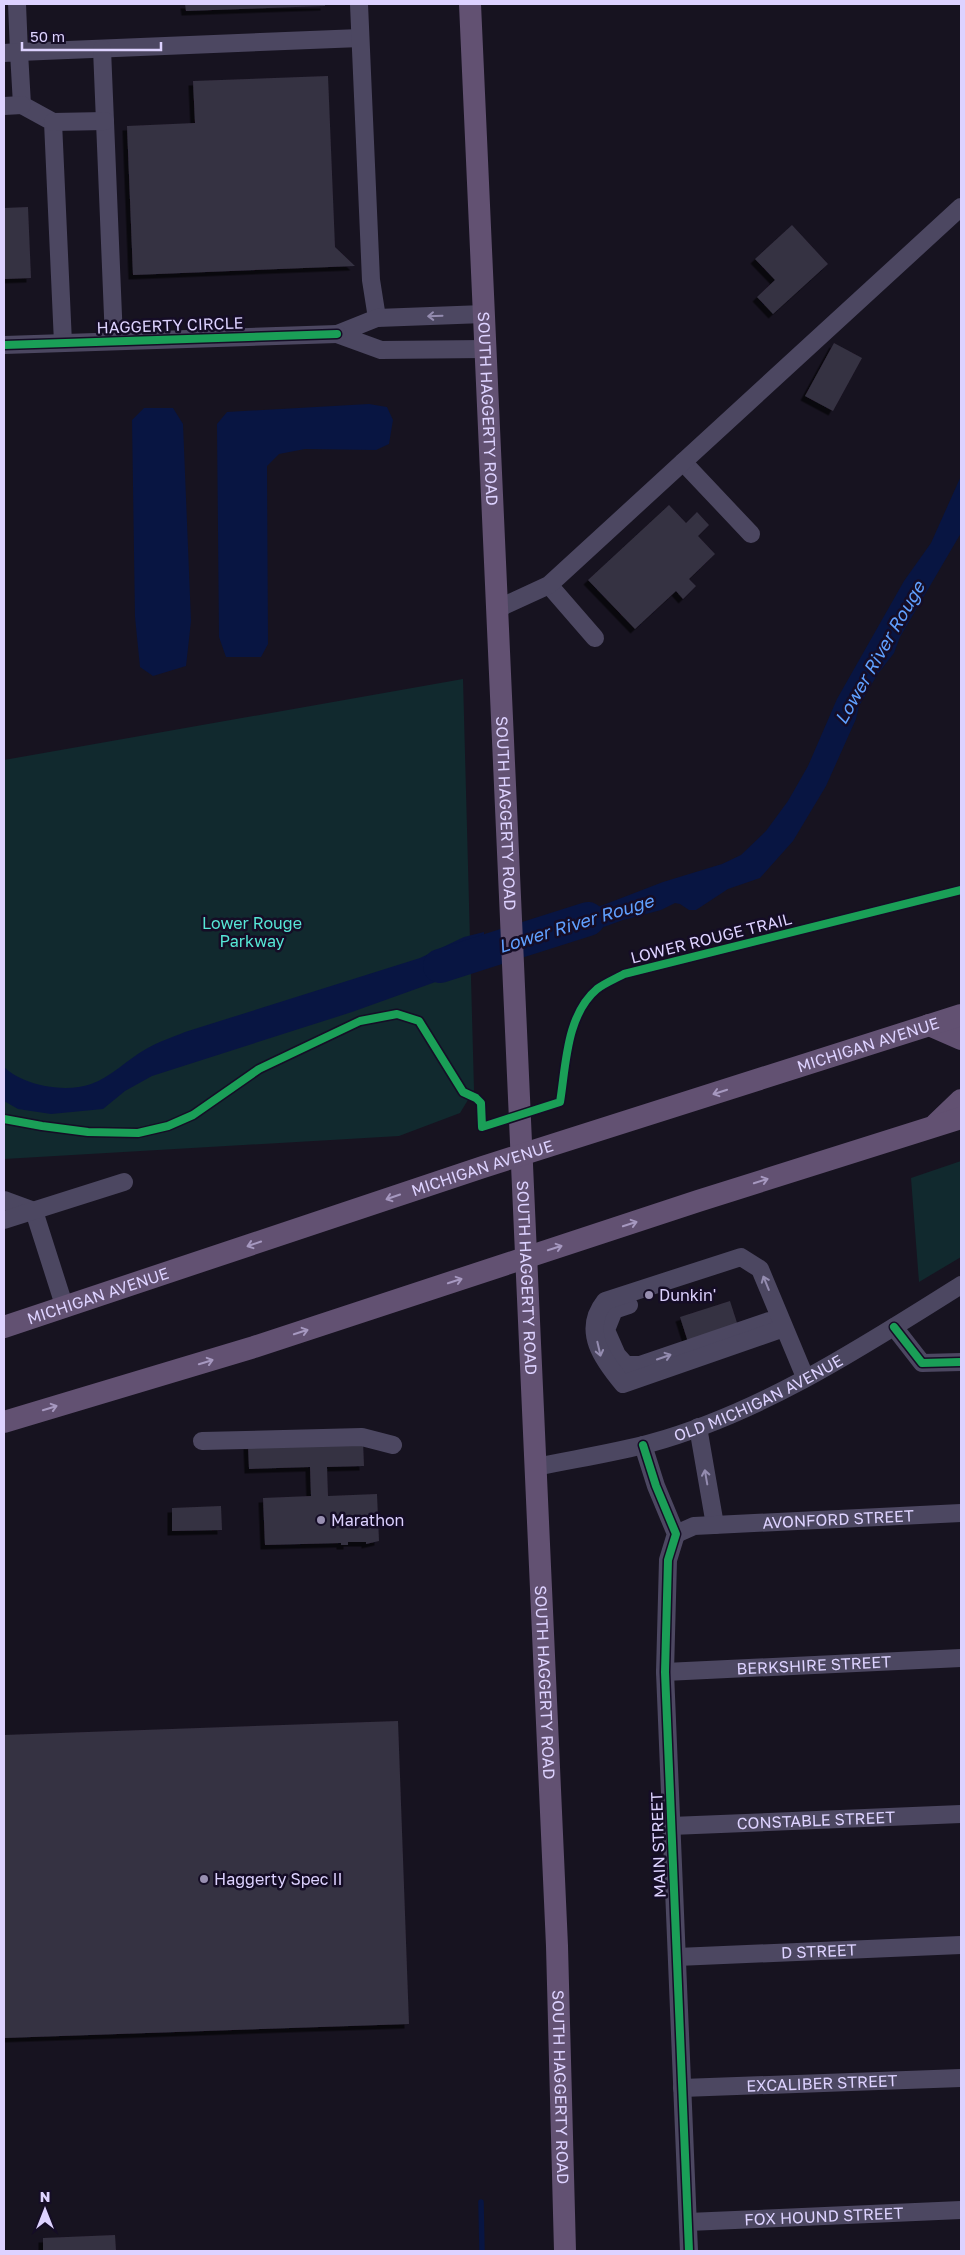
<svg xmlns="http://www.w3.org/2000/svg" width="965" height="2255" viewBox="0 0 965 2255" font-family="'Golos Text',sans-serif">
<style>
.green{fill:#11292e}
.water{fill:#081542}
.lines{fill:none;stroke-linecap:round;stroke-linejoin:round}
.stream{stroke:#081542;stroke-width:5.5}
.river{stroke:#081542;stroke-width:34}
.building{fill:#363142;filter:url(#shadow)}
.minor{stroke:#4c4761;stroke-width:18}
.major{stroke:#625172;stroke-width:22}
.cycleway-casing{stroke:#150d26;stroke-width:11}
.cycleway{stroke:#1a9f57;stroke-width:8}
.oneway{stroke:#948cb0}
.oneway2{stroke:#a698c0}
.poi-dot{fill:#988fb1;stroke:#150d26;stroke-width:2}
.labels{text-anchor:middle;stroke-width:5;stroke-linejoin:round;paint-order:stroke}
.street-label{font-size:16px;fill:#ddd2ff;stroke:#150d26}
.park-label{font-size:16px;fill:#56e7d6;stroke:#150d26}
.poi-label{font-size:16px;fill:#ddd2ff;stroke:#150d26;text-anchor:start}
.water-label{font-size:18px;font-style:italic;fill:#60a0ff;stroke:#150d26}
</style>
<defs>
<filter id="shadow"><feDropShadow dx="-4.5" dy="4.5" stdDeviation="0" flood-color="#0009"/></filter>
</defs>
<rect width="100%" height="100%" fill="#171320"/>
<path class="green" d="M463 679 474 1090 460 1113 399 1136 4 1159V760Z
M961 1161V1257L919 1282 911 1178Z"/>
<path class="water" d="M369 404 387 407 393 420 389 444 376 450 305 449 279 454 267 466 268 644 261 657H226L219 637 217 424 227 412Z
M144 408H173L183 424 191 621 186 666 153 676 140 667 135 617 132 420Z
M961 476V533L900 637 894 653 877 675 859 706 856 719 826 786 793 841 760 878 728 889 696 910H689L680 904 675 903 661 910 623 920 543 949V916L565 910 598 907 663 882 722 864 741 855 766 831 788 801 808 766 837 699 904 581 931 543Z
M484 932 485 967 455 975 352 1012 152 1076 125 1091 103 1109 51 1114 18 1109 4 1101V1067C24 1086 65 1093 91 1084 111 1077 128 1059 146 1049 158 1042 173 1037 185 1032L420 958 464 937Z"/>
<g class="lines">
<path class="stream" d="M481 2202 482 2251"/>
<path class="river" d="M440 966 588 919"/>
</g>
<path class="building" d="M185 4H325V6L186 11Z
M328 76 335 247 355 266 133 275 127 126 195 123 193 81Z
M28 207 31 278 4 279V208Z
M792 225 828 264 773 314 757 297 775 280 755 259Z
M834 343 862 358 833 411 805 396Z
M669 505 686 523 697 512 709 525 698 536 715 554 689 579 696 586 683 599 676 591 635 629 588 580Z
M730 1301 738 1326 688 1342 680 1317Z
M363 1441 364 1466 327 1467 328 1496 377 1494 379 1541 366 1544V1542H348V1545H341V1543L265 1545 263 1498 311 1496 310 1467 249 1469 248 1445Z
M221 1506 222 1530 172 1531V1508Z
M398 1721 409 2024 4 2038V1735Z
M115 2235 116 2251H43V2238Z"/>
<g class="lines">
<g class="minor">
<path d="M17 4 19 52 360 38"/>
<path d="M359 4 371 280 377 318"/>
<path d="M102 49 114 340"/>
<path d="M4 53 19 52 22 105 53 122 63 343"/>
<path d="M4 106 22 105"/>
<path d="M53 122 105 121"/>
<path d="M484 314 377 318 337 334 381 350 485 349"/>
<path d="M4 345 337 334"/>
<path d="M683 462 751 534"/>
<path d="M549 585 595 638"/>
<path d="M497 609 549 585 961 207"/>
<path d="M4 1200 34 1211"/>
<path d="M34 1211 64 1305"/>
<path d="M4 1220 124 1182"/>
<path d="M629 1305 614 1310 606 1330 617 1355 626 1365H640L769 1321"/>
<path d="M894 1327 922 1363 961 1362"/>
<path d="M784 1328 623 1384C603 1360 581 1331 605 1301L741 1257 760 1269 805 1377"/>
<path d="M698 1427 715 1525"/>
<path d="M202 1441 362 1437 393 1445"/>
<path d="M643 1445 656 1486 676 1534 668 1560 665 1672 689 2251"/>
<path id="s1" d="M536 1467C574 1459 614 1453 651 1443 763 1412 864 1346 961 1285"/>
<path id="s2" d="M676 1534 694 1526 961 1513"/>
<path id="s3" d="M665 1672 961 1658"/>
<path id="s4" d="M671 1826 961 1814"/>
<path id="s5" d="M677 1957 961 1945"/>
<path id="s6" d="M682 2088 961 2078"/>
<path id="s7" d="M688 2222 961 2210"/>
</g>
<g class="major">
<path id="s8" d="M470 4 557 1946 565 2251"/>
<path d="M929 1025 961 1039"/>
<path d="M936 1124 961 1100"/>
<path id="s9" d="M4 1327 483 1167 961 1015"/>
<path d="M4 1422 254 1347 698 1201 961 1118"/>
</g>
<defs>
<path id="cycleway" d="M4 345 337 334
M4 1119 42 1126 88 1132 138 1133 168 1126 193 1115 259 1069 360 1021 397 1014 419 1021 463 1092 476 1098 481 1103 482 1127 560 1102C566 1066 566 1015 597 989 605 983 615 979 624 974L961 890
M894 1327 922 1363 961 1362
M643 1445 656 1486 676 1534 668 1560 665 1672 689 2251"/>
</defs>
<use href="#cycleway" class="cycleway-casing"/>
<use href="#cycleway" class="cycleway"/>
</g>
<defs><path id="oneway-shaft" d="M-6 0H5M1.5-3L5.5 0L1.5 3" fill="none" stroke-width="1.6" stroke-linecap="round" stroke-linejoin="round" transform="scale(1.25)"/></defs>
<g class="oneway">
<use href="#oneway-shaft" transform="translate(435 316) rotate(178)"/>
<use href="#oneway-shaft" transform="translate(766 1283) rotate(-112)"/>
<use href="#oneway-shaft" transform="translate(599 1349) rotate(77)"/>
<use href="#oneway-shaft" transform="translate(664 1357) rotate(-19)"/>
<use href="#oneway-shaft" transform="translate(706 1477) rotate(-100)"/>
</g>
<g class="oneway2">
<use href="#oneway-shaft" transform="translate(720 1092) rotate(162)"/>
<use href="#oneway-shaft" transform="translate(761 1181) rotate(-18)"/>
<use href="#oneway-shaft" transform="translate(393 1197) rotate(161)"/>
<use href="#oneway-shaft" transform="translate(630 1224) rotate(-18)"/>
<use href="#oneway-shaft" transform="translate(254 1244) rotate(161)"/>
<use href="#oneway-shaft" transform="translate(555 1248) rotate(-18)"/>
<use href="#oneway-shaft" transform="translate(455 1281) rotate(-18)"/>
<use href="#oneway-shaft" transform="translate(301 1332) rotate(-18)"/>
<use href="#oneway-shaft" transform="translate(206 1362) rotate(-17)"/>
<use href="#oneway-shaft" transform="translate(50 1408) rotate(-17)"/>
</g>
<g class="poi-dot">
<circle cx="649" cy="1295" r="5"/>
<circle cx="321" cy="1520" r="5"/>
<circle cx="204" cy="1879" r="5"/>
</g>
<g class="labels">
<g class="street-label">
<text transform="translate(170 325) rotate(-2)" y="6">HAGGERTY CIRCLE</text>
<text dy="6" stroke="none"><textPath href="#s8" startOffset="405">SOUTH HAGGERTY ROAD</textPath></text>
<text dy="6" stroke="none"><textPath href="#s8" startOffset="810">SOUTH HAGGERTY ROAD</textPath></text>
<text transform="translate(711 938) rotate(-14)" y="6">LOWER ROUGE TRAIL</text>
<text dy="6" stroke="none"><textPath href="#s9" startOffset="909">MICHIGAN AVENUE</textPath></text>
<text dy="6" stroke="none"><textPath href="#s9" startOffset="504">MICHIGAN AVENUE</textPath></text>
<text dy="6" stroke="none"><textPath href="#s8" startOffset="1275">SOUTH HAGGERTY ROAD</textPath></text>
<text dy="6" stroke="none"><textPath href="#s9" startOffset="99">MICHIGAN AVENUE</textPath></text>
<text dy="6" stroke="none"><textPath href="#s1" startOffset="234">OLD MICHIGAN AVENUE</textPath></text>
<text dy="6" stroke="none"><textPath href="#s2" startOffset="164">AVONFORD STREET</textPath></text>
<text dy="6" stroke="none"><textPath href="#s3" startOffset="149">BERKSHIRE STREET</textPath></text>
<text dy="6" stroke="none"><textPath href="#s8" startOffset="1680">SOUTH HAGGERTY ROAD</textPath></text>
<text dy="6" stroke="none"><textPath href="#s4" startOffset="145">CONSTABLE STREET</textPath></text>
<text transform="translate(658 1845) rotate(-92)" y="6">MAIN STREET</text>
<text dy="6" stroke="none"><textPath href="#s5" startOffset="142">D STREET</textPath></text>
<text dy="6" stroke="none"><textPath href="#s6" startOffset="140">EXCALIBER STREET</textPath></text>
<text dy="6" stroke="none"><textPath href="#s8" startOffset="2085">SOUTH HAGGERTY ROAD</textPath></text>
<text dy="6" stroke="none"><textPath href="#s7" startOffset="136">FOX HOUND STREET</textPath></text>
</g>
<g class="park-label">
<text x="252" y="929">Lower Rouge<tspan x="252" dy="18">Parkway</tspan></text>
</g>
<g class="poi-label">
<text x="659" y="1301">Dunkin'</text>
<text x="331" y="1526">Marathon</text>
<text x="214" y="1885">Haggerty Spec II</text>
</g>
<g class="water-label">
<text transform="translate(880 653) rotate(-60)" y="6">Lower River Rouge</text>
<text transform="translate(576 924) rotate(-17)" y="6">Lower River Rouge</text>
</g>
</g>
<rect width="965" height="2255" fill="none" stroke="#ddd2ff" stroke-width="10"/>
<g transform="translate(45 2210)" stroke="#150d26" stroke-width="4" paint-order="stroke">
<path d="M0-4L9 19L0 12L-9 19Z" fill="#ddd2ff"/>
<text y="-8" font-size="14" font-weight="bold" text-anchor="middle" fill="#ddd2ff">N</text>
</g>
<path d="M22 42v8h139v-8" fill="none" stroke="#ddd2ff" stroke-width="2.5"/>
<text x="30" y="42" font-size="15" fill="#ddd2ff" stroke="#150d26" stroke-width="4" paint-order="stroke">50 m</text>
</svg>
